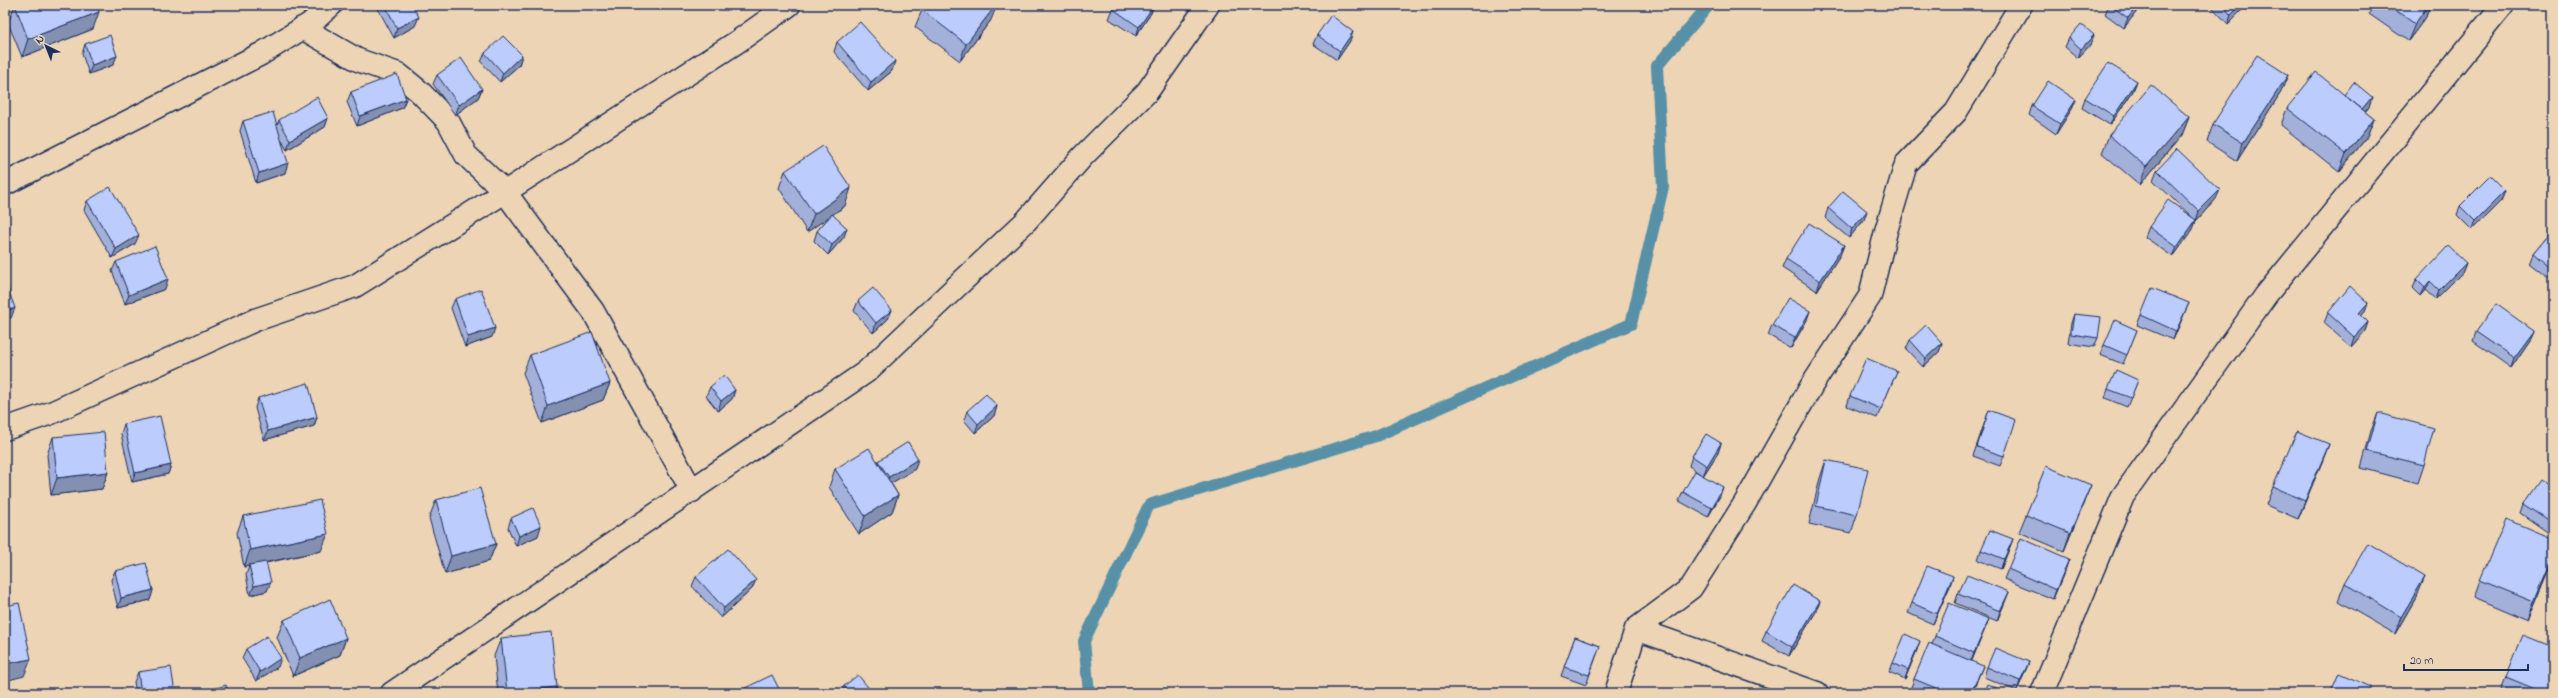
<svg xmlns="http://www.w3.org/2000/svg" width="2558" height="698" viewBox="0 0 2558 698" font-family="'Indie Flower',sans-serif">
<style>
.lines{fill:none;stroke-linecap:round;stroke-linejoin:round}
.stream{stroke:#5891a7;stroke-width:12}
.minor-casing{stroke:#1b2f5e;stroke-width:25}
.minor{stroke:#edd4b5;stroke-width:22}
.wall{fill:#a2b0da;stroke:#1b2f5e}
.shaded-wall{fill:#8490b1;stroke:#1b2f5e}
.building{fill:#bccdfd;stroke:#1b2f5e}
</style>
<rect width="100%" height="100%" fill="#edd4b5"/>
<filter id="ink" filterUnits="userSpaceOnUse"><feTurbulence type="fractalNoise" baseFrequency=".025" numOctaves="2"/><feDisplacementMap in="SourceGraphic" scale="8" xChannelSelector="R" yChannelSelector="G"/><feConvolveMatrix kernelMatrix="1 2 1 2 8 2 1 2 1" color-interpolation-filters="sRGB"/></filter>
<g filter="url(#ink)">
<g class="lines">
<path class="stream" d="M1089 693 1084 641 1149 505 1376 436 1631 324 1663 187 1657 66 1709 5"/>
<defs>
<path id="minor" d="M302 28 358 60 398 74 420 92 448 121 466 155 505 192 593 311 692 491
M5 184 261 54 311 23 331 5
M5 429 51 413 255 320 355 286 505 192 737 42 789 5
M1636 629 1817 693
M392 693 866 372 1026 221 1083 156 1147 92 1208 5
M1616 693 1636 629 1691 588 1745 503 1812 385 1870 296 1886 231 1906 164 1956 112 2021 5
M2042 693 2123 496 2266 295 2503 5"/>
</defs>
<use href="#minor" class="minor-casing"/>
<use href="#minor" class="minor"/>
</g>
<path class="wall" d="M15 5 93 29 22 57 8 23Z
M378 5H412L415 26 394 38 377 7Z
M1115 5H1154L1151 13 1136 36 1109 19 1113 9Z
M2109 5H2140L2137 11 2124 28 2105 14Z
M2210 5H2246V6L2228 24Z
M2373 5H2430L2426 17 2408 41 2369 14Z
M922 10 991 20 960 61 915 27Z
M1317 35 1350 41 1337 60 1313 44Z
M2094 35 2090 45 2078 58 2065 47 2069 38Z
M837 42 892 71 868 91 834 52Z
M85 44 113 65 89 74 82 54Z
M485 53 522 55 519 65 500 82 481 62Z
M437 75 482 89 478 98 455 115 433 84Z
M2137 81 2133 91 2110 125 2082 108 2085 98Z
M351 92 406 99 402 108 357 126 347 102Z
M2281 92 2237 161 2207 142 2213 124Z
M2076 100 2072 109 2056 134 2029 115 2032 106Z
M2369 107 2365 112 2374 119 2367 137 2339 172 2281 125 2287 108Z
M2189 117 2182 135 2140 185 2102 153 2109 135Z
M328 118 325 127 287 150 282 141 285 173 256 183 240 131 243 121 277 125 279 120Z
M2157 170 2216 199 2196 221 2193 229 2173 257 2145 237 2149 227 2192 217 2153 180Z
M785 171 845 206 832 215 844 237 828 255 814 241 817 231 831 215 807 232 779 188Z
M2505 191 2501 201 2472 230 2457 215 2460 206Z
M87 201 135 244 112 258 84 210Z
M1828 208 1864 220 1849 238 1825 218Z
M2553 229V282L2529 263 2533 253Z
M1844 245 1840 255 1817 291 1782 268 1786 259Z
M116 262 165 289 125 304 112 271Z
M2466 263 2462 273 2436 299 2426 290 2421 296 2413 288 2417 279Z
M455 299 492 337 465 347 451 308Z
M858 301 892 310 888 319 873 333 854 311Z
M2368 303 2365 312 2361 316 2368 322 2365 331 2351 347 2324 323 2328 313Z
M2185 312 2173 340 2137 325 2141 315Z
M2074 314 2098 338 2094 347 2068 343 2071 323Z
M1807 320 1791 348 1768 335 1772 325Z
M2137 330 2123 364 2100 355 2104 345Z
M2476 332 2530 340 2511 368 2473 341Z
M1910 340 1942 343 1939 352 1923 367 1906 349Z
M530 355 610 383 603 400 542 423 523 373Z
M1897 371 1877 418 1847 406 1850 396Z
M2138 380 2127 407 2105 398 2108 389Z
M710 387 735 390 732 399 718 411 706 396Z
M258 398 317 417 314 426 264 440 255 408Z
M997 406 994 416 975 433 964 420 967 411Z
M1989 410 2004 456 2000 466 1973 456Z
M2378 413 2424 465 2418 483 2361 468 2371 431Z
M124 424 171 465 168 474 132 482 121 434Z
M53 437 108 472 102 489 51 495 47 455Z
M1721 443 1718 453 1703 476 1689 466 1692 456Z
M2329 444 2322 462 2298 519 2266 505 2273 487Z
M1826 460 1857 515 1851 533 1809 524 1820 478Z
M877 461H878L915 469 891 483 898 495 892 512 859 534 829 487 835 469Z
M2553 489V536L2520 513 2523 504Z
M1683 492 1720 496 1708 517 1679 501Z
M436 500 496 544 489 561 445 574 429 518Z
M2084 502 2064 551 2019 532 2026 515Z
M243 516 321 551 266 563 267 591 250 595 246 575 249 566 244 567 237 533Z
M511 518 538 536 516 546 508 528Z
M2013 539 2001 569 1978 560 1981 550Z
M2553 539V560L2528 620 2474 597 2480 580Z
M2069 559 2053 599 2004 579 2008 569Z
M115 571 153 590 150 600 118 608 111 580Z
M696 577 752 589 721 618 692 586Z
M2345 583 2418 594 2395 634 2338 601Z
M1950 586 1933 624 1908 613 1912 603Z
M2009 592 1997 621 1955 603 1958 594Z
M1820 601 1817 610 1789 656 1762 641 1766 631Z
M1989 619 1971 661 1976 684 1972 693H1909L1914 679 1932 644 1935 636Z
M284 620 346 638 340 655 293 676 277 637Z
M1575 637 1600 646 1586 685 1561 676Z
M501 638 555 693H498L494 656Z
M246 649 278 667 256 681 242 658Z
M1917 650 1905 679 1889 672 1893 663Z
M2029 662 2017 691 1984 677 1987 667Z
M138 672 175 693H136L134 682Z
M2506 677 2553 693H2500Z
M844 686 871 691V693H841Z"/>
<path class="shaded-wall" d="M996 5H997L991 20 960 61 966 44Z
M1154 5 1151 13 1136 36 1139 27Z
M2138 5H2140L2137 11 2124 28 2128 18Z
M2241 5H2246V6L2228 24 2231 15Z
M2428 5H2430L2426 17 2408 41 2415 24Z
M99 12 93 29 22 57 28 39Z
M419 17 415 26 394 38 397 28Z
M1353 32 1350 41 1337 60 1340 51Z
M2094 35 2090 45 2078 58 2081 49Z
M522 55 519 65 500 82 503 73Z
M117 56 113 65 89 74 92 65Z
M895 61 892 71 868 91 871 82Z
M2288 75 2281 92 2237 161 2243 143Z
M2137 81 2133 91 2110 125 2114 116Z
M482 89 478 98 455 115 459 105Z
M2372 97 2369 107 2356 122 2359 113Z
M406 99 402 108 357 126 360 116Z
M2076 100 2072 109 2056 134 2060 124Z
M2189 117 2182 135 2140 185 2146 167Z
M328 118 325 127 287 150 290 140Z
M2374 119 2367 137 2339 172 2346 154Z
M288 163 285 173 256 183 259 173Z
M851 188 845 206 807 232 814 214Z
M2220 190 2216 199 2196 221 2199 211Z
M2505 191 2501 201 2472 230 2475 221Z
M1867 211 1864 220 1849 238 1852 229Z
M2196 220 2193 229 2173 257 2177 247Z
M847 228 844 237 828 255 832 245Z
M139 235 135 244 112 258 116 249Z
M1844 245 1840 255 1817 291 1820 281Z
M2466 263 2462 273 2436 299 2439 290Z
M168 279 165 289 125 304 129 295Z
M2430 281 2426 290 2421 296 2425 287Z
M2189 303 2185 312 2173 340 2176 331Z
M2368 303 2365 312 2355 323 2359 313Z
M15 308 11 318 5 320V312Z
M892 310 888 319 873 333 876 323Z
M1810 311 1807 320 1791 348 1795 338Z
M2368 322 2365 331 2351 347 2354 337Z
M495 328 492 337 465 347 468 337Z
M2534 331 2530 340 2511 368 2514 358Z
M1942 343 1939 352 1923 367 1926 358Z
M610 383 603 400 542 423 548 406Z
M735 390 732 399 718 411 721 401Z
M997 406 994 416 975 433 978 424Z
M317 417 314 426 264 440 268 431Z
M1721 443 1718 453 1703 476 1707 466Z
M2329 444 2322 462 2298 519 2305 501Z
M918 459 915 469 885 487 889 477Z
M171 465 168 474 132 482 135 473Z
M108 472 102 489 51 495 57 478Z
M2091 485 2084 502 2064 551 2070 533Z
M1723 487 1720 496 1708 517 1712 508Z
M898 495 892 512 859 534 865 516Z
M541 526 538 536 516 546 519 536Z
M328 534 321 551 244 567 250 550Z
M2013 539 2001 569 2004 559Z
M496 544 489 561 445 574 451 556Z
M2553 558V560L2528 620 2534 602Z
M2069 559 2066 568 2053 599 2056 590Z
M1953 576 1950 586 1933 624 1937 614Z
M2425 577 2418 594 2395 634 2401 617Z
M756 580 752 589 721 618 724 608Z
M271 582 267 591 250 595 254 586Z
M153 590 150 600 118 608 121 598Z
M2009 592 2005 602 1997 621 2000 611Z
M1820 601 1817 610 1789 656 1792 647Z
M1989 619 1985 629 1971 663 1974 653Z
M346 638 340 655 293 676 300 658Z
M1920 641 1917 650 1905 679 1908 670Z
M281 658 278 667 256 681 260 672Z
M31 659 24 676 5 681V664Z
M2029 662 2025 672 2017 691 2020 681Z
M1983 666 1972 693H1971Z
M557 687 555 693H506L507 692Z"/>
<path class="building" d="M15 5H97L99 12 28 39Z
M385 5H412L419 17 397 28Z
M925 5H996L966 44 922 10Z
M1115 5H1154L1139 27 1113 9Z
M2110 5H2138L2128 18Z
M2222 5H2241L2231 15Z
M2388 5H2428L2415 24Z
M1331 15 1353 32 1340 51 1317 35Z
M860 22 895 61 871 82 837 42Z
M2081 24 2094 35 2081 49 2069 38Z
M110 35 117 56 92 65 85 44Z
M503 36 522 55 503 73 485 53Z
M2257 55 2288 75 2243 143 2213 124Z
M461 58 482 89 459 105 437 75Z
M2108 63 2137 81 2114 116 2085 98Z
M2316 72 2374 119 2346 154 2287 108Z
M397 74 406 99 360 116 351 92Z
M2048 81 2076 100 2060 124 2032 106Z
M2354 82 2372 97 2362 109 2344 95Z
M2151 85 2189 117 2146 167 2109 135Z
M317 97 328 118 290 140 279 120Z
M273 112 288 163 259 173 243 121Z
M823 146 851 188 814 214 785 171Z
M2177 149 2220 190 2199 211 2157 170Z
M2490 176 2505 191 2475 221 2460 206Z
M110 187 139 235 116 249 87 201Z
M1843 191 1867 211 1852 229 1828 208Z
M2168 200 2196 220 2177 247 2149 227Z
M832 214 847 228 832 245 817 231Z
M1809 223 1844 245 1820 281 1786 259Z
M2553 229V270L2533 253Z
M155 246 168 279 129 295 116 262Z
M2448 246 2466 263 2439 290 2430 281 2425 287 2417 279Z
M5 281 15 308 5 312Z
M2350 286 2368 303 2359 313 2368 322 2354 337 2328 313Z
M873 288 892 310 876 323 858 301Z
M2152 288 2189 303 2176 331 2141 315Z
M481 289 495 328 468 337 455 299Z
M1788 298 1810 311 1795 338 1772 325Z
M2496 304 2534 331 2514 358 2476 332Z
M2074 314 2101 317 2098 338 2071 334Z
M2115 320 2137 330 2127 355 2104 345Z
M1926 325 1942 343 1926 358 1910 340Z
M592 332 610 383 548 406 530 355Z
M1866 358 1897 371 1881 409 1850 396Z
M2116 370 2138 380 2131 398 2108 389Z
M724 375 735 390 721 401 710 387Z
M308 383 317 417 268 431 258 398Z
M986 394 997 406 978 424 967 411Z
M1989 410 2016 420 2004 456 1977 447Z
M2378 413 2434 428 2424 465 2367 451Z
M160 416 171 465 135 473 124 424Z
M2297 431 2329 444 2305 501 2273 487Z
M104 432 108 472 57 478 53 437Z
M1706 434 1721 443 1707 466 1692 456Z
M908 442 918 459 889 477 878 461Z
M869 448 898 495 865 516 835 469Z
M1826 460 1868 469 1857 515 1816 506Z
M2046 466 2091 485 2070 533 2026 515Z
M1695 471 1723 487 1712 508 1683 492Z
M2540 480 2553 489V524L2523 504Z
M480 488 496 544 451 556 436 500Z
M320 500 328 534 250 550 243 516Z
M533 508 541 526 519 536 511 518Z
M2506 519 2553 539V558L2534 602 2480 580Z
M1990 530 2013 539 2004 559 1981 550Z
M2021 538 2069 559 2056 590 2008 569Z
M2368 543 2425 577 2401 617 2345 583Z
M728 549 756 580 724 608 696 577Z
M266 562 271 582 254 586 249 565Z
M146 563 153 590 121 598 115 571Z
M1927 566 1953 576 1937 614 1912 603Z
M1967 575 2009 592 2000 611 1958 594Z
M1793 585 1820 601 1792 647 1766 631Z
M330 599 346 638 300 658 284 620Z
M19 603 31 659 5 664V606Z
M1949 603 1989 619 1974 653 1935 636Z
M551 632 557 687 507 692 501 638Z
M1905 634 1920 641 1908 670 1893 663Z
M2523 635 2553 647V693H2545L2506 677Z
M267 636 281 658 260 672 246 649Z
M1575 637 1600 646 1589 675 1564 667Z
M1929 643 1983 666 1971 693H1948L1914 679Z
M1995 648 2029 662 2020 681 1987 667Z
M171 667 175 693H141L138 672Z
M2339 673 2371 687 2368 693H2334L2331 692Z
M772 675 781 693H735Z
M858 675 871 691 869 693H850L844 686Z
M1987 684 2008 693H1983Z
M226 685 228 693H201Z
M2155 688 2173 693H2154Z
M807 689 809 693H801Z"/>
</g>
<rect width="2558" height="698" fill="none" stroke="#edd4b5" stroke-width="20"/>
<rect x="10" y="10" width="2538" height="678" fill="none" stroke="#1b2f5e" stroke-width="1.5" filter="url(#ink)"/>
<g transform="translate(46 46) rotate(317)" stroke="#edd4b5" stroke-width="3" paint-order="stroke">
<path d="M0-3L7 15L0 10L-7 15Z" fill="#1b2f5e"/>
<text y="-6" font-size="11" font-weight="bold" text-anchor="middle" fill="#1b2f5e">N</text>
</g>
<path d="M2404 664v6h124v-6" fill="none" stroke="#1b2f5e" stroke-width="2"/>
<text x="2410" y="664" font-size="12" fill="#1b2f5e" stroke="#edd4b5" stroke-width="3" paint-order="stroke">20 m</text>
</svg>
